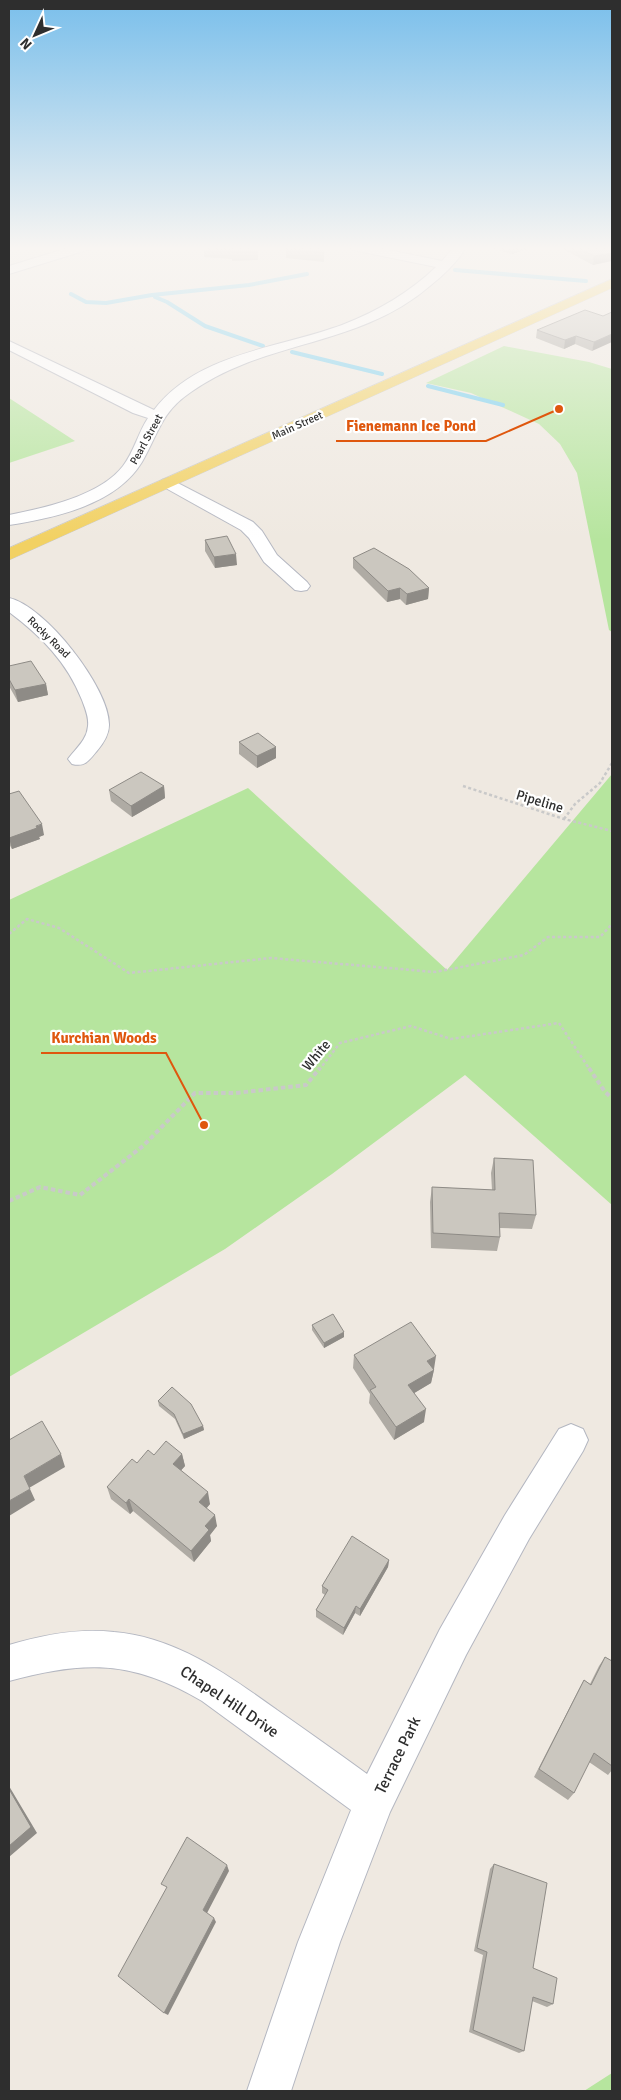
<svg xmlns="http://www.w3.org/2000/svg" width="621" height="2100" viewBox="0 0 621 2100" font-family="Signika,sans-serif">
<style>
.green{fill:#b6e59e}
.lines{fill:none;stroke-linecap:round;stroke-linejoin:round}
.stream{stroke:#75cff0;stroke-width:4}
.street-casing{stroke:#b4b7c1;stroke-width:2}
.primary-casing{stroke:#c9c9c9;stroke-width:1}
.path-far1{stroke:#c9c9c9;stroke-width:2.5;stroke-dasharray:3 2.5;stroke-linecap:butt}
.path{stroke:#c9c9c9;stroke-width:4;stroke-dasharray:4.5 3;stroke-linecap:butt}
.street{fill:#fff;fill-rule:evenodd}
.primary{fill:#f2d163;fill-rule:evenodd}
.wall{fill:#afaba4}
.shaded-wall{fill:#8e8b86}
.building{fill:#cbc7bf;stroke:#8e8b86}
.labels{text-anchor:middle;stroke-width:4.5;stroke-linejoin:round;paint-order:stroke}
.far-street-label{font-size:11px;fill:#2e2e2e;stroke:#fff}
.street-label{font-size:14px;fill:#2e2e2e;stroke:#fff}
.near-street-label{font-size:16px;fill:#2e2e2e;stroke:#fff}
.leader{fill:none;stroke:#df570e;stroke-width:2}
.callout-dot{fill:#df570e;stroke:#fff;stroke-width:2}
.callout-label{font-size:15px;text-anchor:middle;font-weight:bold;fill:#df570e;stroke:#fff;stroke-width:4.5;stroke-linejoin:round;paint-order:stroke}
</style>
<rect width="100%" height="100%" fill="#efe9e1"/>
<path class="green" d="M504 346 589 362 612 369V632L609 630 577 473 560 444 539 424 471 393 426 383Z
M9 398 75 441 9 463Z
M612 774V1205L465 1075 332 1174 225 1249 9 1377V900L248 788 447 970Z
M612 2073V2091H584Z"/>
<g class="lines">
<path class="stream" d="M455 270 586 281
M71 294 86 302 106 303 152 295 249 285 307 274
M155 297 167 302 205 326 263 346
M292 352 382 374
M428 386 503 405"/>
<defs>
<path id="street" d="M74 246H92L90 249 9 274V266Z
M347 246H369L442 261 455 246H467C458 261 445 274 431 285 359 348 265 339 191 392 160 413 159 433 142 462 116 505 54 518 9 525V515C44 508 100 496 123 466 134 452 138 433 148 418L133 413 9 350V341L154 410C197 353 280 348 342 325 378 311 409 293 436 267L353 250Z
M168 478 253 522 262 531 277 555 307 582 310 586 307 590 301 591 295 590 264 562 249 538 241 530 162 486 160 483 162 480Z
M9 598C44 605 110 688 109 725 109 735 103 744 96 752 88 762 84 767 72 764L68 759C76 748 87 740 88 726 89 717 85 708 82 700 67 662 41 636 9 612Z
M571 1424 583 1429 588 1440 583 1451 529 1539 466 1655 390 1812 340 1942 291 2091H247L298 1942 351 1810 202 1701C133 1660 85 1660 9 1681V1645C43 1635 78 1628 114 1632 176 1637 228 1675 277 1710 307 1731 337 1752 367 1774L440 1629 505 1515 559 1429Z"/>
<path id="primary" d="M612 279V288L9 560V548Z"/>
</defs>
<use href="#street" class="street-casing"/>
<use href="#primary" class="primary-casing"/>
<path class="path-far1" d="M463 786 564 819 612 831
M564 819 575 804 600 783 612 763
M9 934 27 919 59 928 129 973 271 958 435 972 524 955 548 937H600L612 924
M319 1070 340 1043 411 1026 451 1039 559 1023 590 1070"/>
<path class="path" d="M589 1068 605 1092 612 1098
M9 1201 40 1187 80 1195 143 1146 195 1093H236L306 1085 320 1068"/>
<use href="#street" class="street"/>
<use href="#primary" class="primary"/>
</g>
<path class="wall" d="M258 246V260L232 261V259L204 257V248Z
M488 246H536L512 254 507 253Z
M557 246H612L593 265Z
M286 248 324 253V262L286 258Z
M603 316 592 351 575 344 564 349 536 338 537 330Z
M205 540 237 565 215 568 205 551Z
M353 558 429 588 428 599 406 605 400 599 387 602 353 568Z
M9 666 46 684 48 695 18 702 9 686Z
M239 742 276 747V758L257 768 239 754Z
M164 786 165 798 132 817 111 801 109 790Z
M9 794 44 835 39 837 40 839 12 849 9 844Z
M494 1158 536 1215 532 1229 500 1228V1237L497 1251 431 1248 430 1202 432 1187 492 1190 491 1173Z
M312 1325 344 1337 324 1348 312 1330Z
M354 1355 434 1369 431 1383 414 1393 424 1422 394 1440 369 1403 370 1394 353 1368Z
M158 1401 203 1426 204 1430 184 1439 175 1419 159 1406Z
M182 1454 185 1466 181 1470 210 1504 206 1508 217 1526 210 1535 211 1541 194 1562 133 1511 130 1514 111 1499 107 1487 137 1463 154 1455Z
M389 1560 388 1567 360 1616 355 1613 343 1635 316 1617V1610L325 1595 322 1593V1586Z
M605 1657 612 1661V1770L608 1775 589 1762 574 1793 568 1800 534 1777 579 1689 584 1680 590 1684 599 1666Z
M494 1864 533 1968 553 2004 547 2007 532 2001 524 2051 519 2053 469 2032 483 1955 474 1951 490 1869Z"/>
<path class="shaded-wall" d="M513 246H536L512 254Z
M612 253V261L593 265 594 256Z
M612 334V342L592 351 594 342Z
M576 336 575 344 564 349 565 340Z
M236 554 237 565 215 568 214 557Z
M400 588V599L387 602 388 591Z
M429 588 428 599 406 605 407 594Z
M46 684 48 695 18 702 15 690Z
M276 747V758L257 768V756Z
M164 786 165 798 132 817 131 806Z
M42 824 44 835 39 837 40 839 12 849 9 838Z
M344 1332V1337L324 1348V1343Z
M436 1356 434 1369 425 1374 427 1361Z
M434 1370 431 1383 406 1398 408 1385Z
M426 1409 424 1422 394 1440 396 1427Z
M203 1426 204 1430 184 1439 183 1434Z
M61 1454 65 1467 29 1488 24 1476Z
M182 1454 185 1466 176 1476 173 1464Z
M30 1489 35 1500 9 1516V1501Z
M208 1492 210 1504 202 1514 199 1502Z
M129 1499 133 1511 130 1514 126 1503Z
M215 1515 217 1526 210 1535 211 1541 194 1562 191 1551 205 1526Z
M389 1560 388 1567 360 1616V1609Z
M356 1606 355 1613 343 1635 344 1628Z
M9 1786 37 1833 9 1857Z
M227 1865 229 1871 206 1915 203 1910Z
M214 1918 216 1922 168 2015 164 2013Z"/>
<path class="building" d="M205 246H258V252H232V250L204 248Z
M289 246H321L324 253 286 248Z
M574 246H612V253L594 256Z
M585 310 603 316 612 312V334L594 342 576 336 565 340 537 330Z
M227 536 236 554 214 557 205 540Z
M374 548 409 569 429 588 407 594 400 588 388 591 353 558Z
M31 661 46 684 15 690 9 679V666Z
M258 733 276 747 257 756 239 742Z
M141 772 164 786 131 806 109 790Z
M19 791 42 824 36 826 37 828 9 838V794Z
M494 1158 533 1160 536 1215 499 1213 500 1237 433 1233 432 1187 495 1190Z
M333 1314 344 1332 324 1343 312 1325Z
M411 1322 436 1356 427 1361 434 1370 408 1385 426 1409 396 1427 370 1390 376 1387 354 1355Z
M172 1387 191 1404 203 1426 183 1434 174 1414 158 1401Z
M42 1421 61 1454 24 1476 30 1489 9 1501V1440Z
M166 1441 182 1454 173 1464 208 1492 199 1502 215 1515 205 1526 209 1530 191 1551 129 1499 126 1503 107 1487 132 1459 137 1463 148 1450 154 1455Z
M352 1536 389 1560 360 1609 356 1606 344 1628 316 1610 328 1590 322 1586Z
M605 1657 612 1661V1766L594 1753 574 1793 539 1769 584 1680 591 1685Z
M9 1789 31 1827 9 1846Z
M187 1837 227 1865 203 1910 214 1918 164 2013 118 1976 167 1887 161 1884Z
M494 1864 547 1883 533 1968 557 1978 553 2004 533 1997 524 2051 473 2030 487 1952 477 1948Z"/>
<linearGradient id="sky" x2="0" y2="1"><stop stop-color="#7abfeb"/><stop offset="0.46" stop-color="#f8f5f2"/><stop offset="1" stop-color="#f8f5f2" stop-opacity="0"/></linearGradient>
<rect width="621" height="540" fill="url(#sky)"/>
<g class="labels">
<g class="far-street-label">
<text transform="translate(297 425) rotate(-24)" y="4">Main Street</text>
<text transform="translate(146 439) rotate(-61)" y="4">Pearl Street</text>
<text transform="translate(49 637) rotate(44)" y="4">Rocky Road</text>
</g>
<g class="street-label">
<text transform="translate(540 801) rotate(17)" y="5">Pipeline</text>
<text transform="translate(316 1055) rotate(-50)" y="5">White</text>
</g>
<g class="near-street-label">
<text transform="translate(230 1701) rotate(34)" y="6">Chapel Hill Drive</text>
<text transform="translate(397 1755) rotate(-64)" y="6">Terrace Park</text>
</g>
</g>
<path class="leader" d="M559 409L486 441H336M204 1125L166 1053H41"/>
<g class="callout-dot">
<circle cx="559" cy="409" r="5"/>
<circle cx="204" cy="1125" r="5"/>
</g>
<g class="callout-label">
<text x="411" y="431">Fienemann Ice Pond</text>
<text x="104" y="1043">Kurchian Woods</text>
</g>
<rect width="621" height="2100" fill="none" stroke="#2e2e2e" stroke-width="20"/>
<g transform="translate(35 35) rotate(226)" stroke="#ffffff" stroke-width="4" paint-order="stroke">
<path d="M0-4L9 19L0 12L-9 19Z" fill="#2e2e2e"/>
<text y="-8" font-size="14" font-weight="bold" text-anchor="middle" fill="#2e2e2e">N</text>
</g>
</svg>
